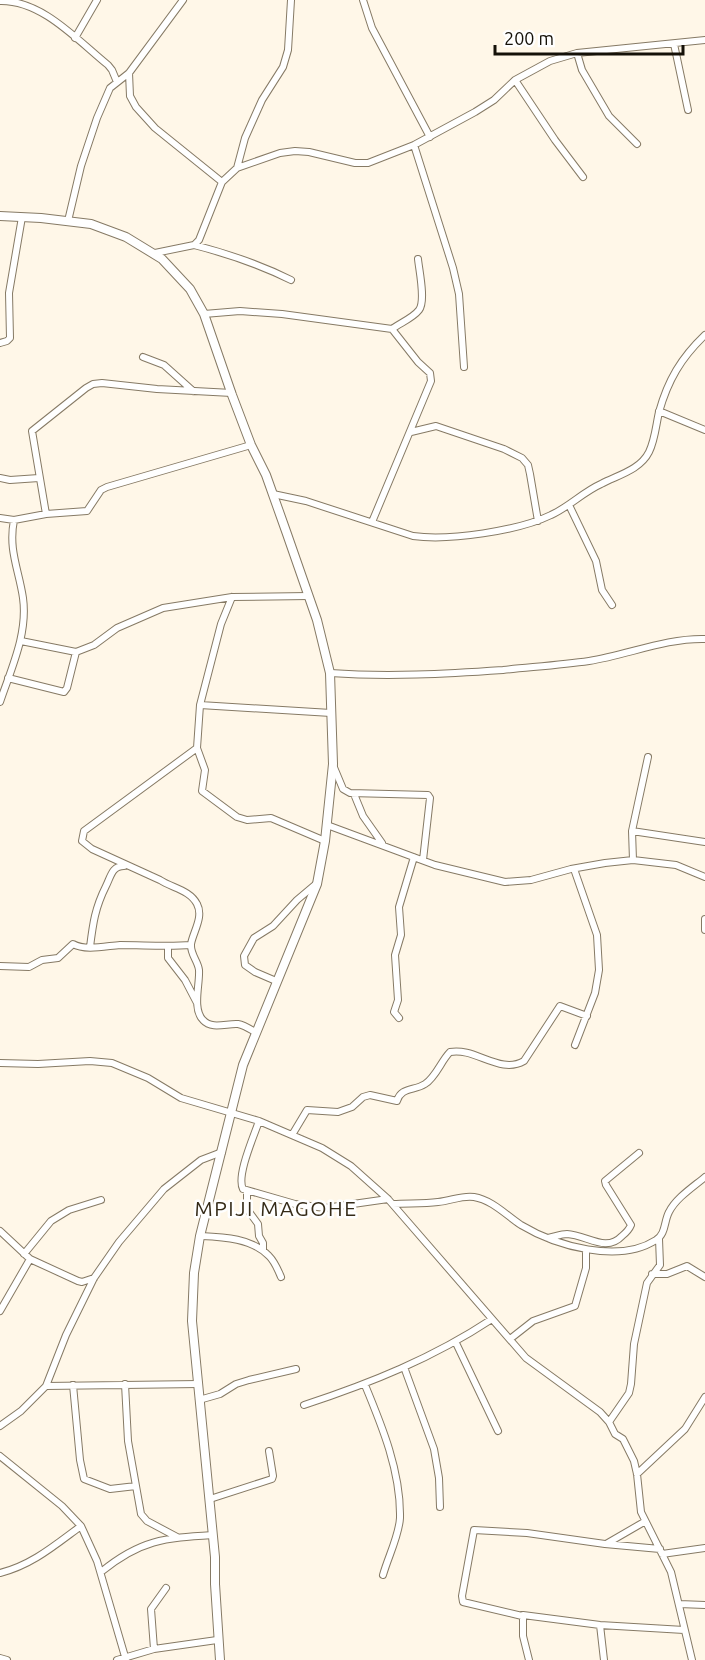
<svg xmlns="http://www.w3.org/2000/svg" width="705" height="1660" viewBox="0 0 705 1660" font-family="Ubuntu,sans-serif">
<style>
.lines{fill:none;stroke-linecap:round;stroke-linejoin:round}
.minor-casing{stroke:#867a65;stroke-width:8}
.tertiary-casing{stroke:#867a65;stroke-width:10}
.minor{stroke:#fff;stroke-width:6}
.tertiary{stroke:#fff;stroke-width:8}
.labels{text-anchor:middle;stroke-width:5;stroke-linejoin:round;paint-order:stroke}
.quarter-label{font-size:21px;letter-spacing:1.5px;fill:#352b18;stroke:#fff}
</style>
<rect width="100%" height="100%" fill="#fff7e8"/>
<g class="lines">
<defs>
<path id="minor" d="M363 0 372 28 430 137
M0 1C42 0 77 40 108 65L112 70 117 82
M75 38 97 0
M674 44 688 110
M577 53 582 70 609 116 637 144
M129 73 130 96 136 107 155 128 222 182
M515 80 555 140 583 177
M414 145 453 268 459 294 464 367
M237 168 245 138 262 100 283 67 288 50 291 0
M68 221 81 166 97 118 110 88 129 73 183 0
M194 245C229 254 259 264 291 280
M155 253 194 245 199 240 222 182 237 168 280 153 295 151 309 152 355 163H368L414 145 475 112 494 100 515 80 550 61 577 53 705 40
M204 314 240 311 282 314 392 329 418 362 430 373 431 381 372 522
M392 329C400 323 413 318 419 310 426 301 419 270 418 259
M0 343 7 341 10 338 9 293 22 217
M143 357 164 365 193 391
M659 411 705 430
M411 432 436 426 504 449 522 458 528 465 530 474 538 521
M0 478 10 480 39 478
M273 494 306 501 413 536C449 541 518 531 551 515 569 507 583 492 601 484 618 475 640 470 649 452 655 440 656 425 659 412 668 380 681 358 705 335
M569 505 596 561 602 590 612 605
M46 514 32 431 86 388 93 384 102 383 157 389 232 393
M0 518 14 520
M232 597 221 624 200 705 197 748 205 770 202 791 237 817 247 820 271 818 325 841
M21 641 76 652 94 645 117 628 163 608 232 597 309 596
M330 673C388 677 445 674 503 670 531 667 561 665 589 661 628 655 665 638 705 639
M8 678 64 692 67 688 76 652
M0 702C11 669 28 634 23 598 19 570 8 550 14 520L46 514 87 511 101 490 107 487 251 445
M200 705 331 713
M197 748 84 831 82 841 92 849 160 880C172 888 190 890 197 904 204 917 193 932 191 944 190 954 198 961 199 970 200 984 192 1009 203 1020 212 1030 227 1023 238 1024 244 1025 250 1029 255 1032
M333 765 343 789 350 793 428 795 430 798 423 860
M354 794 363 816 382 843
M327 825 435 865 505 882 531 880 571 869 605 863 633 860 676 865 705 877
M632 831 705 842
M633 860 632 831 648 757
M574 869 597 935 599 970 595 993 575 1045
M705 919V930
M90 947C93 923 95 908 106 886 111 876 112 866 124 866
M168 947V958L185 980 197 1003
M0 966 29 967 42 960 58 958 73 944C85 951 106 946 120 945 144 945 167 947 191 945
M276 981 255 972 245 965 244 956 254 938 273 926 297 900 316 884
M399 1018 394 1012 398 1000 395 955 401 935 399 907 414 857
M0 1063 38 1064 90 1061 112 1063 148 1078 181 1098 259 1121 322 1148 351 1166 388 1199 526 1358 600 1412 609 1422 615 1434 623 1439 634 1461 637 1474 641 1512 671 1572 692 1660
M259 1121C254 1136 236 1176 243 1189L295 1204 325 1208 388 1199
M292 1135 307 1110 338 1112 352 1107 363 1097 370 1095 397 1101C401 1087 414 1091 425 1084 436 1077 441 1061 450 1052 475 1047 500 1075 524 1061L560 1006 587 1016
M247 1191V1209L258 1224 259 1236 263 1243V1250
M393 1204C408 1203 423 1204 438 1202 451 1201 462 1195 474 1197 492 1200 506 1215 521 1225 556 1246 619 1264 656 1240 666 1234 664 1221 669 1212 676 1198 693 1187 705 1177
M0 1231 30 1259 78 1281 82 1282 94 1278
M200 1236C223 1237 252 1238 269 1256 275 1262 278 1270 281 1277
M548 1238C554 1237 561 1234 567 1234 587 1235 606 1253 622 1236 627 1232 629 1230 631 1225L606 1185 605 1181 639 1153
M24 1254 51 1221 69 1210 101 1200
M652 1274H667L687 1266 705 1277
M0 1311 30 1259
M510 1339 533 1321 575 1306 586 1268V1250
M456 1343 498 1431
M404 1367 434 1449 439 1478 440 1507
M125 1384 128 1441 141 1514 147 1521 177 1537
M73 1385 80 1460 84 1479 110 1489 136 1486
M365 1385C382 1426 401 1472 400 1518 399 1536 388 1557 383 1575
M46 1386 199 1384
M199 1400 220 1394 236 1384 249 1380 296 1369
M304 1405C371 1383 433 1358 492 1319
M609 1422 629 1393 631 1384 634 1344 647 1283 660 1265 659 1239
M0 1426 21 1411 46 1386 66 1335 94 1278 119 1242 164 1189 201 1160 222 1152
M0 1456 62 1506 81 1526 97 1561 126 1660
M637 1474 685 1429 705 1397
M210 1499 272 1479 273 1476 269 1451
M606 1544 644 1522
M662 1554 705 1548
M101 1572C140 1540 164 1538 213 1535
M0 1573C32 1565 55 1545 81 1526
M679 1604 705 1605
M522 1616 463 1602 462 1596 474 1530 527 1533 605 1544 660 1549
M600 1625 604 1660
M154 1649 151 1609 166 1588
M0 1658 7 1660
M117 1660 154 1649 217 1640
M529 1660 523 1636V1615L600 1625 684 1630"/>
<path id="tertiary" d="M0 216 41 218 91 224 126 237 162 259 190 289 204 314 232 395 251 445 266 475 287 534 317 620 330 673 333 764 325 841 317 884 243 1065 200 1236 194 1273 192 1321 215 1557V1584L220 1660"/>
</defs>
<use href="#minor" class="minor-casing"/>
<use href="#tertiary" class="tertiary-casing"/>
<use href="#minor" class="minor"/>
<use href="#tertiary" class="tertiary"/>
</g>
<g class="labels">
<g class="quarter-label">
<text x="276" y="1216">MPIJI MAGOHE</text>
</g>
</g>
<path d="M495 45v9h188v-9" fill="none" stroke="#151108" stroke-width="3"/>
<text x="504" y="45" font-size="18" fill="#151108" stroke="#ffffff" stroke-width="4.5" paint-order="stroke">200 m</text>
</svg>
